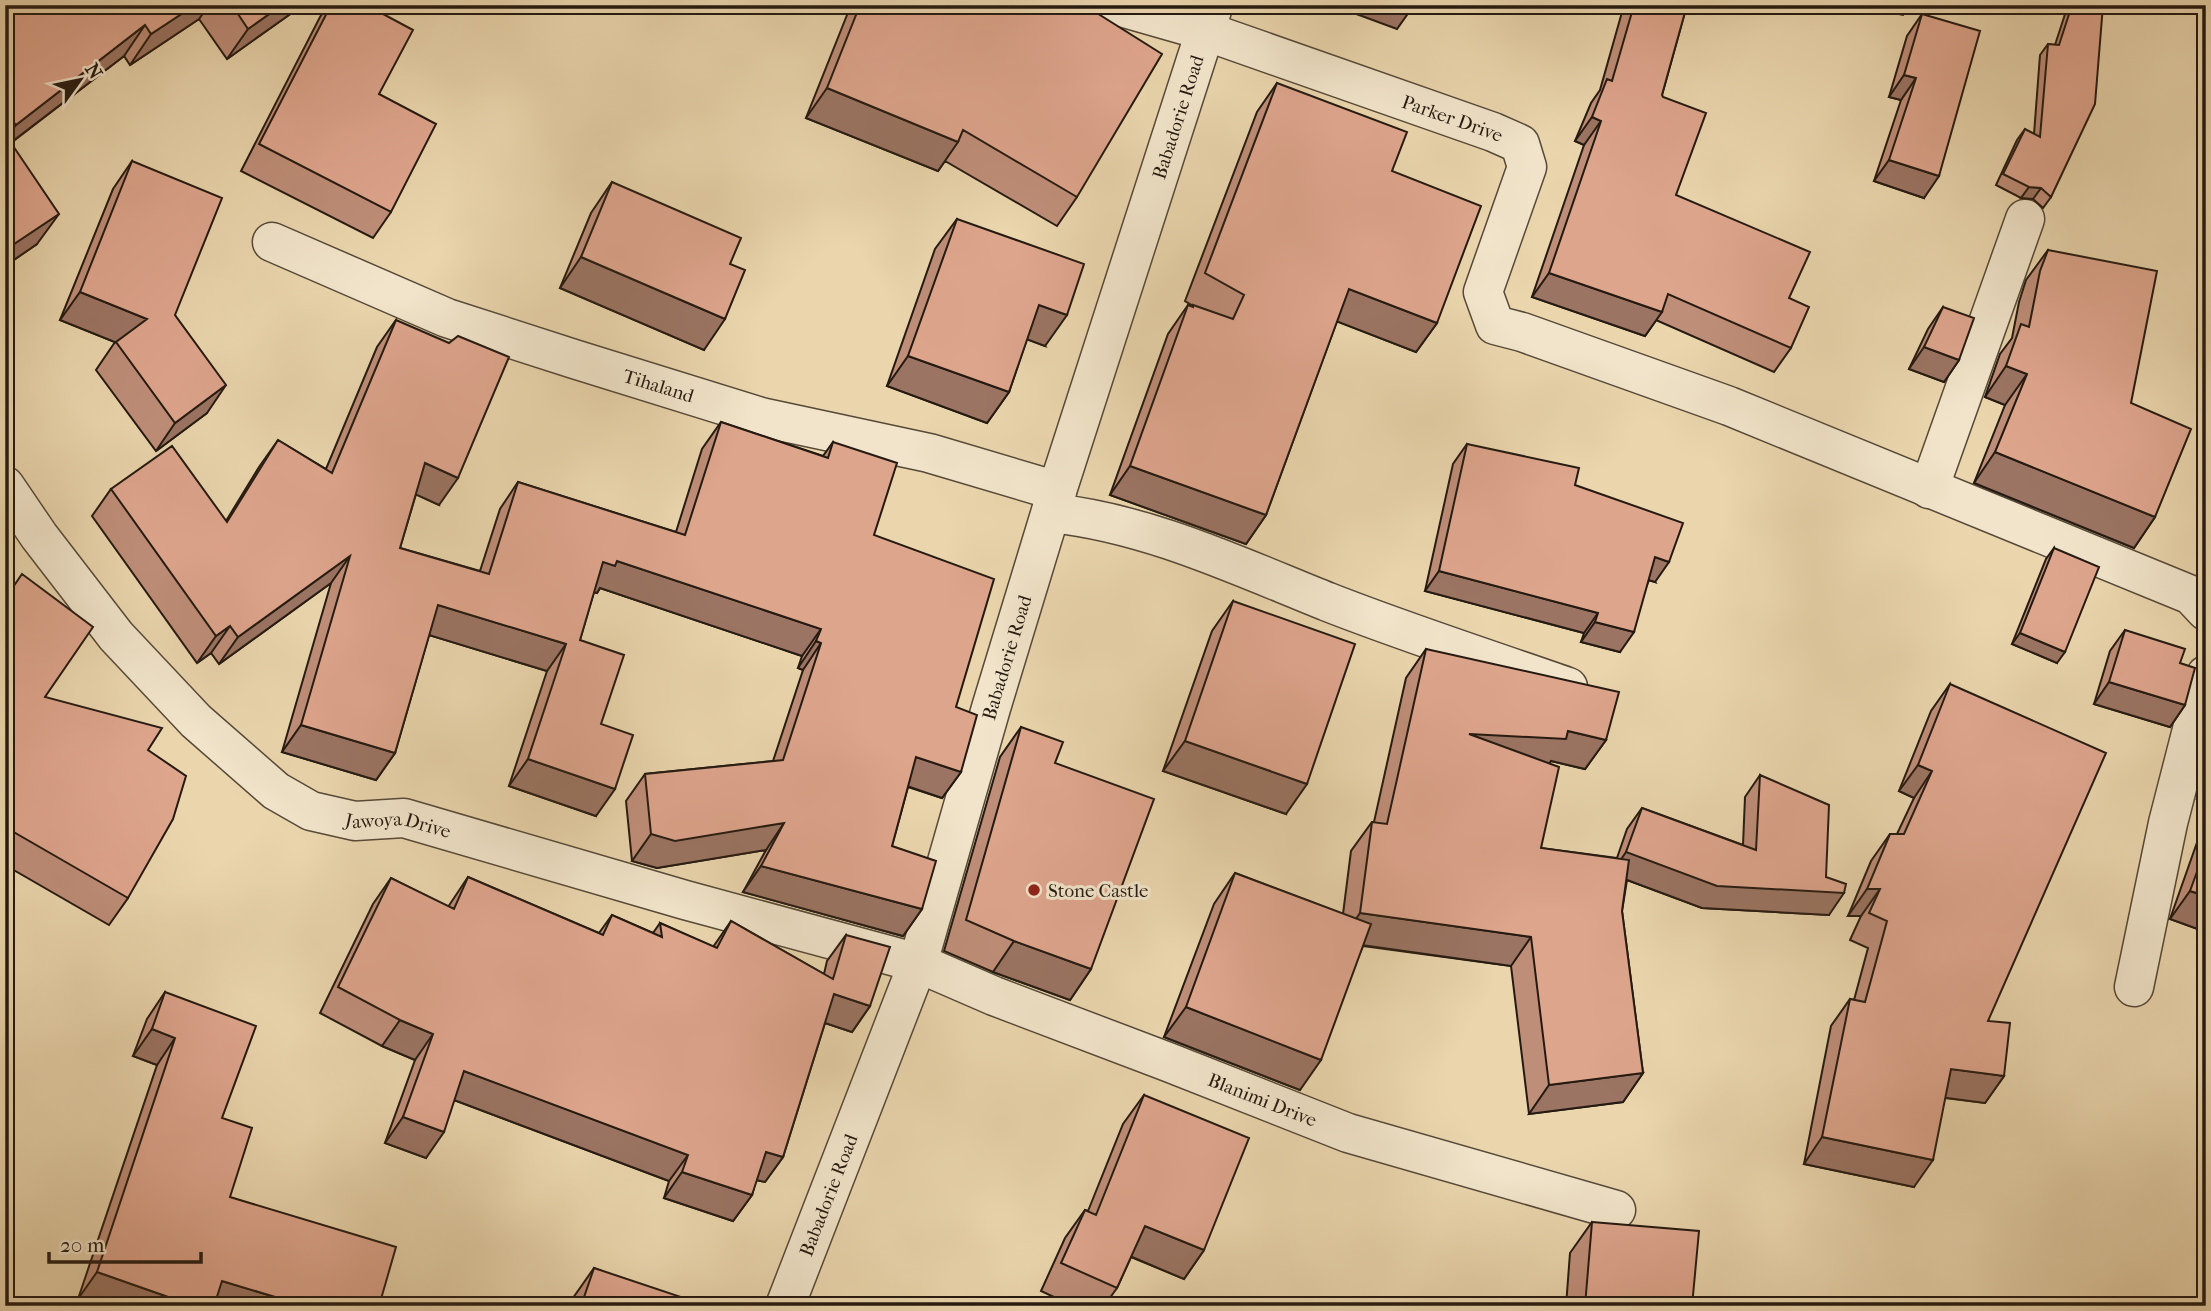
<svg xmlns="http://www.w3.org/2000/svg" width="2211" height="1311" viewBox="0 0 2211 1311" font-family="'IM FELL French Canon',serif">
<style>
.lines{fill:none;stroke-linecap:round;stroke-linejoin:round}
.minor-casing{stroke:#564938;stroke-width:41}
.minor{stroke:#f1e4ca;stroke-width:38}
.wall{fill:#bf8e79;stroke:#251a11;stroke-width:2}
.shaded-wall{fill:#9b7463;stroke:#251a11;stroke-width:2}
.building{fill:#dea58d;stroke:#251a11;stroke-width:2}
.poi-dot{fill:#8f2418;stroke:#f1e4ca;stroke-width:2.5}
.labels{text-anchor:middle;stroke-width:6;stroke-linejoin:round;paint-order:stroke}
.street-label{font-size:19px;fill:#251a11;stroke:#f1e4ca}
.poi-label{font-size:19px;fill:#251a11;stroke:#f1e4ca;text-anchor:start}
</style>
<rect width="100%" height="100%" fill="#ead5ad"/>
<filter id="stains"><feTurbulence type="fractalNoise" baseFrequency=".00286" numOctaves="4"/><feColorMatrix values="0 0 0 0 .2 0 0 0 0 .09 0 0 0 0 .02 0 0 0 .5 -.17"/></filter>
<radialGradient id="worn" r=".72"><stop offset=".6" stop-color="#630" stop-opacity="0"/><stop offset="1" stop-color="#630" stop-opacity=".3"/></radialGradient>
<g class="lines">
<defs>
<g id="minor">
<path id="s1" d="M1114 5 1205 31 1493 132 1520 144 1527 167 1483 292 1495 325 1522 332 1729 406 2191 595 2206 611"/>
<path id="s2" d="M272 242 447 318 574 359 761 417 929 453 1057 491"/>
<path id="s3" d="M5 486 39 536 116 636 196 721 276 791 311 811 355 821 404 818 685 900 918 963 994 996 1168 1062 1348 1133 1616 1210"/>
<path d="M1929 489 2025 219"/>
<path d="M1051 513C1148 523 1238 566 1328 602 1407 633 1488 659 1568 687"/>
<path d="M2134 987 2168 823 2206 675"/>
<path id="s4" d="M785 1306 918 963 991 708 1057 491 1213 7"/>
</g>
</defs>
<use href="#minor" class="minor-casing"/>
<use href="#minor" class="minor"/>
</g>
<path class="wall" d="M5 5H303L227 59 199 19 130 65 124 56 11 143 37 244 5 266Z
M328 5H387L383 14 379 94 391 212 373 238 241 171 320 17Z
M851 5H1084L1077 197 1057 226 945 161 938 171 806 118Z
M1624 5H1687L1662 95 1676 195 1789 298 1791 348 1774 372 1656 320 1645 336 1532 297 1584 145 1575 141 1591 103 1600 90Z
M2068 5H2103L2051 197 2043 208 2033 199 2021 198 1996 185 2017 140 2025 129 2034 134 2040 55 2048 44 2055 45Z
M1922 14 1924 198 1874 181 1901 100 1889 97 1907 36Z
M1277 83 1392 171 1437 323 1416 352 1337 321 1266 515 1246 544 1110 495 1168 334 1188 305 1192 307 1193 306 1185 301 1257 112Z
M132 161 175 315 207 413 156 451 96 370 115 342 60 320 113 189Z
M612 182 730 264 704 350 560 288 591 213Z
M957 219 1045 346 1027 339 1009 392 987 423 887 386 935 249Z
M2048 250 2131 403 2155 517 2134 548 1974 483 2005 405 1985 397 2000 354 2012 338 2019 302 2026 280Z
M1943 307 1959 360 1944 382 1909 369 1928 329Z
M396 320 439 505 416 494 400 548 480 571 500 509 518 482 676 532 702 449 721 422 823 456 833 442 874 535 956 707 961 772 942 798 908 787 892 846 922 909 903 936 743 892 766 850 657 868 632 861 626 801 645 774 773 761 803 670 798 668 802 656 600 588 597 593 594 592 580 640 601 724 596 816 509 786 547 671 429 635 395 753 376 780 282 752 331 583 219 664 211 653 197 663 92 516 111 489 226 521 259 467 278 440 326 469 377 347Z
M1467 444 1575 485 1655 582 1649 580 1620 652 1581 642 1584 633 1425 591 1453 464Z
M2054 548 2057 663 2012 644 2046 559Z
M5 599 45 697 148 750 128 898 109 925 5 865Z
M1233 601 1286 814 1163 771 1212 631Z
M2125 630 2180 663 2185 705 2170 727 2094 704 2110 651Z
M1426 649 1606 740 1585 769 1551 761 1549 763 1541 848 1617 858 1627 829 1642 808 1743 845 1745 797 1760 775 1826 877 1829 915 1702 908 1627 880 1622 911 1643 1073 1623 1102 1529 1114 1511 966 1363 946 1300 1090 1164 1037 1214 904 1235 873 1343 914 1351 851 1372 822H1374L1406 678Z
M1950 684 1988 1021 2004 1076 1985 1103 1945 1098 1914 1187 1804 1164 1831 1026 1850 999 1854 1000 1868 948 1850 940 1861 916H1848L1871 861 1890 834H1897L1914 798 1899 791 1931 711Z
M1021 727 1055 763 1091 969 1070 1000 993 972 944 951 1000 757Z
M2206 768V802L2197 799Z
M2206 817V932L2170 919Z
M468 877 599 933 612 915 653 933 660 923 713 947 731 921 824 974 827 961 846 935 870 1006 852 1032 825 1023 783 1157 765 1182 756 1180 752 1195 733 1221 664 1198 669 1181 454 1100 426 1158 385 1143 415 1060 382 1046 320 1013 373 904 391 878 448 907Z
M165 992 222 1118 78 1299 157 1065 133 1056 147 1019Z
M1144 1095 1204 1250 1184 1279 1131 1257 1117 1288 1104 1306H1073L1041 1291 1065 1238 1085 1210 1088 1211 1123 1124Z
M1592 1222 1692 1306H1566L1570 1253Z
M594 1268 691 1306H570L573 1298Z"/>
<path class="shaded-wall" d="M195 5H209L199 19 130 65 151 34Z
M282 5H303L227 59 248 29Z
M1332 5H1414L1397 29Z
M1854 5H1910L1903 15Z
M145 25 124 56 5 147V140L16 125Z
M1904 75 1916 78 1901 100 1889 97Z
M827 88 958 142 938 171 806 118Z
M1592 117 1601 121 1584 145 1575 141Z
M1889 160 1939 176 1924 198 1874 181Z
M2029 187 2041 188 2033 199 2021 198Z
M59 214 37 244 5 266V250Z
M581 257 725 319 704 350 560 288Z
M1549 273 1662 312 1645 336 1532 297Z
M1349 289 1437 323 1416 352 1328 318Z
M80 292 147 319 127 347 60 320Z
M1039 305 1067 315 1045 346 1018 336Z
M1924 347 1959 360 1944 382 1909 369Z
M908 356 1009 392 987 423 887 386Z
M2006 366 2027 374 2005 405 1985 397Z
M226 385 207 413 156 451 175 423Z
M1995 452 2155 517 2134 548 1974 483Z
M425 463 458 478 439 505 406 490Z
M1130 466 1266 515 1246 544 1110 495Z
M350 556 331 583 219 664 238 637Z
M1655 557 1669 562 1655 582 1641 578Z
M617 561 821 629 802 656 600 588 597 593 584 589 603 562Z
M1439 571 1598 613 1584 633 1425 591Z
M438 605 566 644 547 671 419 632Z
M1595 622 1634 632 1620 652 1581 642Z
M230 626 211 653 197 663 216 636Z
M2020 633 2065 652 2057 663 2012 644Z
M816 641 821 643 803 670 798 668Z
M2109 682 2185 705 2170 727 2094 704Z
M301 725 395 753 376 780 282 752Z
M1568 731 1606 740 1585 769 1551 761 1546 768 1469 734Z
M1185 741 1307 784 1286 814 1163 771Z
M916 757 961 772 942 798 898 783Z
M528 759 615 789 596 816 509 786Z
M1918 765 1932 771 1914 798 1899 791Z
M2206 786V802L2197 799Z
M784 823 766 850 657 868 632 861 651 834Z
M1626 852 1844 893 1829 915 1702 908 1611 874Z
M761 866 922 909 903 936 743 892Z
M1867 889H1880L1861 916H1848Z
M2190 891 2206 896V932L2170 919Z
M1360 913 1531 937 1511 966 1340 942Z
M1014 941 1091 969 1070 1000 993 972Z
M834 994 870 1006 852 1032 816 1020Z
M1186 1007 1321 1060 1300 1090 1164 1037Z
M400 1020 433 1034 415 1060 382 1046Z
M152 1029 175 1038 157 1065 133 1056Z
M1951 1069 2004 1076 1985 1103 1932 1096Z
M464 1071 688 1155 669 1181 446 1097Z
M1643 1073 1623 1102 1529 1114 1549 1085Z
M403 1117 444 1132 426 1158 385 1143Z
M1822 1137 1933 1160 1914 1187 1804 1164Z
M766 1152 783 1157 765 1182 747 1178Z
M682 1172 752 1195 733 1221 664 1198Z
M1145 1226 1204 1250 1184 1279 1125 1254Z
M97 1272 194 1306H98L78 1299Z
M222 1281 305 1306H205Z"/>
<path class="building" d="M5 5H195L151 34 145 25 16 125 5 111Z
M232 5H282L248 29Z
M331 5H387L383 14 413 30 379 94 436 124 391 212 259 144Z
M860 5H1084L1162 54 1077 197 963 130 958 142 827 88Z
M1634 5H1687L1662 95 1663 97 1706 113 1676 195 1810 252 1789 298 1809 307 1791 348 1668 294 1662 312 1549 273 1601 121 1592 117 1607 79 1612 81Z
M2072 5H2103L2095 104 2051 197 2041 188 2029 187 2003 174 2025 129 2040 137 2048 44 2059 45Z
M1922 14 1980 31 1939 176 1889 160 1916 78 1904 75Z
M1277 83 1407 132 1392 171 1481 206 1437 323 1349 289 1266 515 1130 466 1188 305 1193 307V305L1233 319 1244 295 1205 273Z
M5 134 59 214 5 250Z
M132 161 222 198 175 315 226 385 175 423 116 342 147 319 80 292Z
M612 182 741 238 730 264 745 270 725 319 581 257Z
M957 219 1084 264 1067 315 1039 305 1009 392 908 356Z
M2048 250 2157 271 2131 403 2191 429 2155 517 1995 452 2027 374 2006 366 2021 324 2029 327 2040 271Z
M1943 307 1974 318 1959 360 1924 347Z
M396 320 449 343 458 336 509 357 458 478 425 463 400 548 489 574 518 482 685 535 721 422 828 458 833 442 897 463 874 535 994 579 956 707 977 715 961 772 916 757 892 846 936 861 922 909 761 866 784 823 675 841 651 834 645 774 783 760 821 643 816 641 821 629 617 561 615 566 603 562 580 640 624 655 601 724 633 735 615 789 528 759 566 644 438 605 395 753 301 725 350 556 238 637 230 626 216 636 111 489 172 446 227 522 278 440 332 473Z
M1467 444 1579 468 1575 485 1683 523 1669 562 1655 557 1634 632 1595 622 1598 613 1439 571Z
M2054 548 2099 567 2065 652 2020 633Z
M22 574 93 627 45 697 162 728 148 750 186 776 173 819 128 898 5 827V599Z
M1233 601 1355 644 1307 784 1185 741Z
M2125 630 2185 649 2180 663 2195 668 2185 705 2109 682Z
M1426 649 1619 692 1606 740 1568 731 1566 739 1469 734 1559 767 1541 848 1629 860 1622 911 1643 1073 1549 1085 1531 937 1360 913 1372 822 1387 824Z
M1950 684 2106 753 1988 1021 2010 1023 2004 1076 1951 1069 1933 1160 1822 1137 1850 999 1865 1002 1887 921 1869 913 1880 889H1867L1890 834H1904L1932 771 1918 765Z
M1021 727 1063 742 1055 763 1154 799 1091 969 1014 941 966 920Z
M1760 775 1829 805 1826 877 1846 884 1844 893 1717 886 1626 852 1642 808 1756 850Z
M2206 847V896L2190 891Z
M1235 873 1371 924 1321 1060 1186 1007Z
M468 877 603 935 612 915 662 937 660 923 717 948 731 921 833 979 846 935 890 947 870 1006 834 994 783 1157 766 1152 752 1195 682 1172 688 1155 464 1071 444 1132 403 1117 433 1034 400 1020 338 987 391 878 454 909Z
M165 992 256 1026 222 1118 252 1128 230 1197 396 1247 379 1306H305L222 1281 214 1306H194L97 1272 175 1038 152 1029Z
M1144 1095 1249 1138 1204 1250 1145 1226 1117 1288 1061 1263 1085 1210 1096 1215Z
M1592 1222 1699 1231 1692 1306H1585Z
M594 1268 693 1301 691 1306H581Z
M1850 1300 1893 1306H1849Z"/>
<circle class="poi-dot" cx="1034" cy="890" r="7"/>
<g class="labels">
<g class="street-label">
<text dy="7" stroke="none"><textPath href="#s4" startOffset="1253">Babadorie Road</textPath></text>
<text dy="7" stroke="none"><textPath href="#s1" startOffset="357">Parker Drive</textPath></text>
<text dy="7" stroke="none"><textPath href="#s2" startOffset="413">Tihaland</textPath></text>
<text dy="7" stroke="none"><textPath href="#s4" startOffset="686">Babadorie Road</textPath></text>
<text dy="7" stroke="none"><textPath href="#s3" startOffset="539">Jawoya Drive</textPath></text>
<text dy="7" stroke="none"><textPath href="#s3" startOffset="1449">Blanimi Drive</textPath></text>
<text dy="7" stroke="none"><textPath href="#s4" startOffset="119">Babadorie Road</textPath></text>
</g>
<g class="poi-label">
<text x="1048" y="897">Stone Castle</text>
</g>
</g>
<rect width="2211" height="1311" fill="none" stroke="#ead5ad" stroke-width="28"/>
<rect x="7" y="7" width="2197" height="1297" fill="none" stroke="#251a11" stroke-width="3.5"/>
<rect x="14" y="14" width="2183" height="1283" fill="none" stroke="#251a11" stroke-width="2"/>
<g transform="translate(80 80) rotate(57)" stroke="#f1e4ca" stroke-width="5" paint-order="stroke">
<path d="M0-5L12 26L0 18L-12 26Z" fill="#251a11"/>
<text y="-10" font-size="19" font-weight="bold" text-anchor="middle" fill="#251a11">N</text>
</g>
<path d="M49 1252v10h152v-10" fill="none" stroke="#251a11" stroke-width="3.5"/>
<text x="60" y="1252" font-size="21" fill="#251a11" stroke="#f1e4ca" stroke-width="5" paint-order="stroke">20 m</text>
<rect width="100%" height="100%" filter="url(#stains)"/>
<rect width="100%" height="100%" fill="url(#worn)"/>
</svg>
